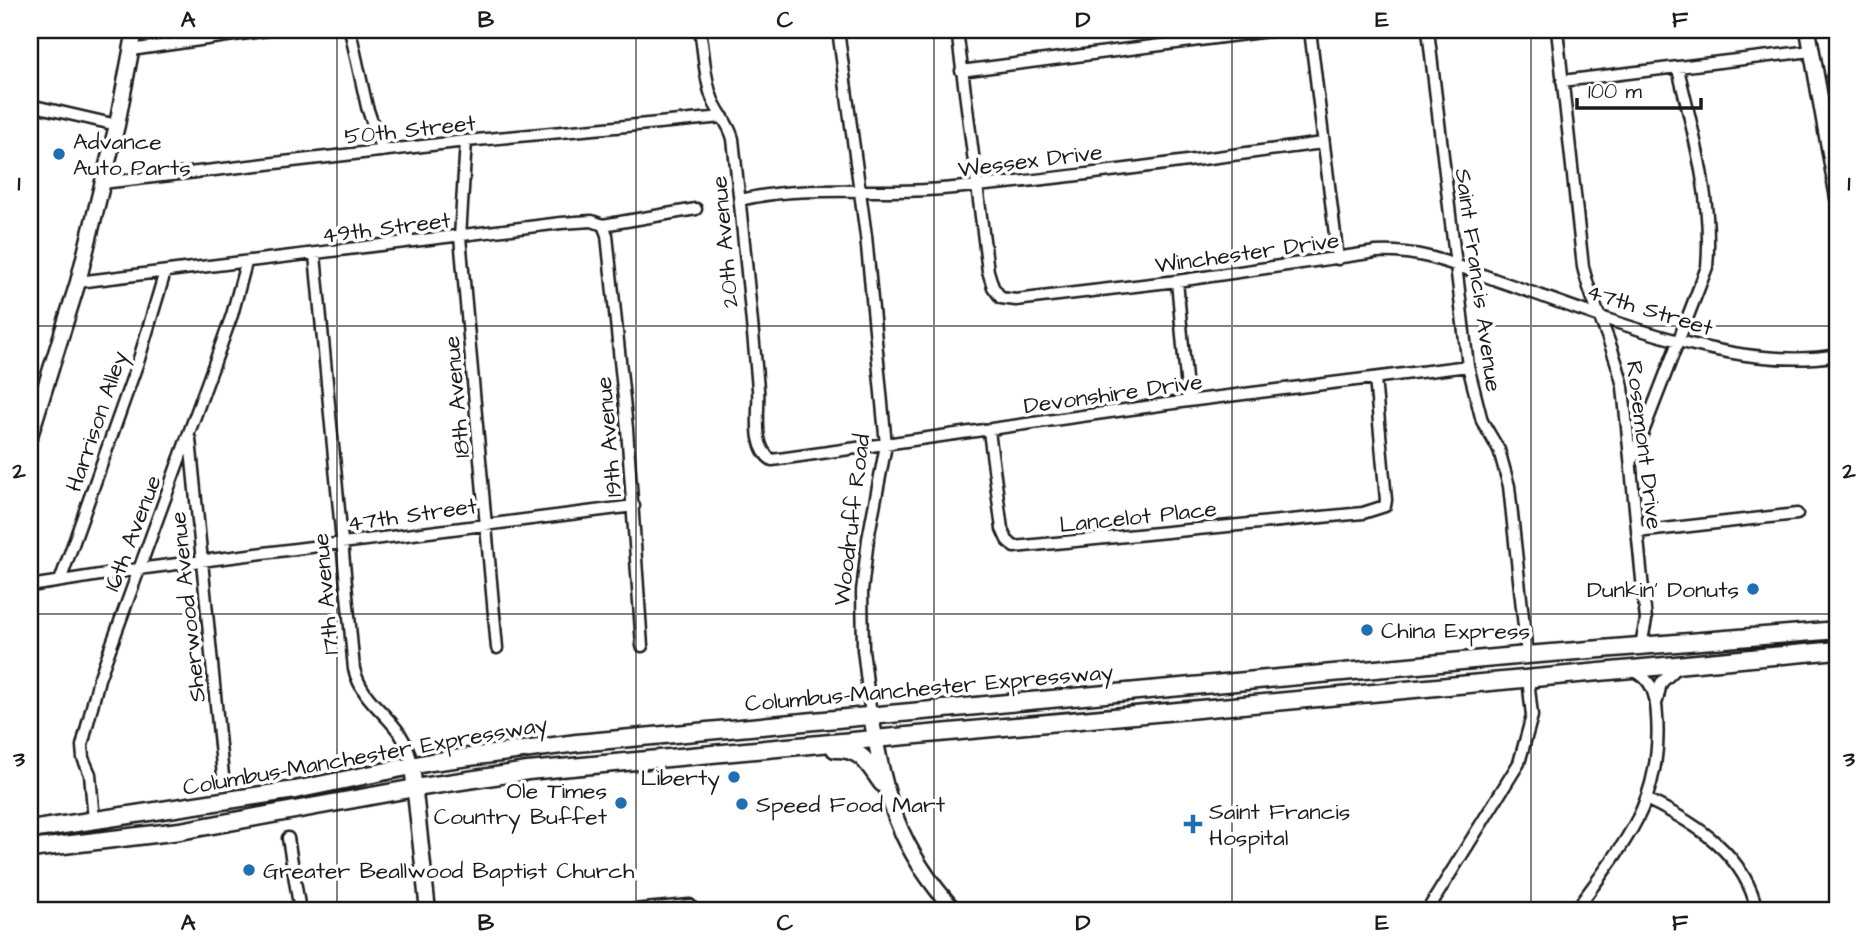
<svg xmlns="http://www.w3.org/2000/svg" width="1868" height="941" viewBox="0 0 1868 941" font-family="'Architects Daughter',sans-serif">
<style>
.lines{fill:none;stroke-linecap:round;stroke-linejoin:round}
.street-casing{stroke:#1c1c1c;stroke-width:15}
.secondary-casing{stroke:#1c1c1c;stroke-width:19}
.primary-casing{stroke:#1c1c1c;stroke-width:21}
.street{stroke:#fff;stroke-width:10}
.secondary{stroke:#fff;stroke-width:14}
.primary{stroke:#fff;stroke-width:16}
.grid{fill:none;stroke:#1c1c1c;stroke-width:2;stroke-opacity:0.55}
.poi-dot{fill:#1f6fb2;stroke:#fff;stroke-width:2.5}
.labels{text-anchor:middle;stroke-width:7;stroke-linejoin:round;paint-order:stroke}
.street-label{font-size:23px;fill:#1c1c1c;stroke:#fff}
.poi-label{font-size:23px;fill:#1c1c1c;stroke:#fff;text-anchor:start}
.neatline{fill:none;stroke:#1c1c1c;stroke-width:2.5}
.grid-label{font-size:23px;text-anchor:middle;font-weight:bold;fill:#1c1c1c}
</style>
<rect width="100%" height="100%" fill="#fff"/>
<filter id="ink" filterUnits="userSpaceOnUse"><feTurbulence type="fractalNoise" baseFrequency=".0143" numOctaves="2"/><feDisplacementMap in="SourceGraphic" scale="14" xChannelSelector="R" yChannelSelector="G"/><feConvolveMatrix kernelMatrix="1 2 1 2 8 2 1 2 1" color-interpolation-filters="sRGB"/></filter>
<g filter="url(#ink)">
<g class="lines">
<defs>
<path id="street" d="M350 30 367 107 382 151
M700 30C704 51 704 75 711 95 716 112 729 122 733 139 742 222 751 306 758 389 760 410 751 447 772 460L1188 401 1468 366
M838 30 866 236 886 445 868 539 862 591 863 649 871 716
M957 30 988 271 993 287 1001 298 1016 300 1177 281 1376 252C1425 250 1454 265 1499 281 1599 315 1734 374 1838 355
M1310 30 1338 259
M1428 30 1468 366 1482 421 1499 450 1509 486 1527 655
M1557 30 1583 267C1593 309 1614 344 1623 387L1646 620 1641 645
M131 50 268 30
M961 71 1276 30
M1562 81 1811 51
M30 105 117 125
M466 141 460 237 497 648
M102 183 466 141 723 117
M740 200C806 184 875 195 942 189 1069 179 1197 159 1323 143
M603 225 607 235 627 428 642 646
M315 255 354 669C365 711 404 717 412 765
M1177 281 1188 401
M78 282 561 223 592 221 603 225 696 209
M989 431 1002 529 1007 540 1014 547 1363 513 1385 506 1386 500 1375 378
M190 439 223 776
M1633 458 1707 267C1713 201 1693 132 1678 69
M1637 532 1797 514
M60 581 139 359 165 272
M30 586 138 569 634 506
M1657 701 1661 683 1680 665
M1648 800C1696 823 1746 855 1757 911
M94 821 90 774 83 758 82 746 99 679 232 315 246 263
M288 838 300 911
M621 911 690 905
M1427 911 1519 763 1532 716 1528 678
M1575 911C1623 844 1663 803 1657 716 1656 697 1653 679 1634 671"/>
<path id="secondary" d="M1808 30 1838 198
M30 436 78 282 117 125 135 30
M871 716C886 798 897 847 955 911
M412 765 428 911"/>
<path id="primary" d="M835 749C862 748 868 764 882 783
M30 830 295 790 431 762 577 743 1527 655 1838 630
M30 849 180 831 415 788 528 771 1838 650"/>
</defs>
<use href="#street" class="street-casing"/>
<use href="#secondary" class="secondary-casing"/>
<use href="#primary" class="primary-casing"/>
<use href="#street" class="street"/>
<use href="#secondary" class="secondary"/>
<use href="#primary" class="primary"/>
</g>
</g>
<path class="grid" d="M337 30V911M636 30V911M934 30V911M1232 30V911M1531 30V911M30 326H1838M30 614H1838"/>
<g class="poi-dot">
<circle cx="59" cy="154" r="7"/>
<circle cx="1753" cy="589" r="7"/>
<circle cx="1367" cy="630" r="7"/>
<circle cx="734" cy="777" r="7"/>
<circle cx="621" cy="803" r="7"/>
<circle cx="742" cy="804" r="7"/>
<path d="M1189.5 813.5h7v7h7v7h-7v7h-7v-7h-7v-7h7z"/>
<circle cx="249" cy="870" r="7"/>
</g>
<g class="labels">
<g class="street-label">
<text transform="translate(410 129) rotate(-6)" y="8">50th Street</text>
<text transform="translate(1030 160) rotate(-7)" y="8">Wessex Drive</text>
<text transform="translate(386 227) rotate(-7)" y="8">49th Street</text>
<text transform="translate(724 242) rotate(-95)" y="8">20th Avenue</text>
<text transform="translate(1247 252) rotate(-8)" y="8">Winchester Drive</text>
<text transform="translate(1479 280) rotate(82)" y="8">Saint Francis Avenue</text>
<text transform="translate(1650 309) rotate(17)" y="8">47th Street</text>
<text transform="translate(1113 393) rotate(-8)" y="8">Devonshire Drive</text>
<text transform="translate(456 397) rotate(-95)" y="8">18th Avenue</text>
<text transform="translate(96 421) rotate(-71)" y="8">Harrison Alley</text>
<text transform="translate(608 437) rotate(-95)" y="8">19th Avenue</text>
<text transform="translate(1645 445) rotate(83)" y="8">Rosemont Drive</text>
<text transform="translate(412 514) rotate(-8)" y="8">47th Street</text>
<text transform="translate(1138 516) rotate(-6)" y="8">Lancelot Place</text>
<text transform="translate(851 520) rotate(-83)" y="8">Woodruff Road</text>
<text transform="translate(132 533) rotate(-69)" y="8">16th Avenue</text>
<text transform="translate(325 594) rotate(-95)" y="8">17th Avenue</text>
<text transform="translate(187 607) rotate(-96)" y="8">Sherwood Avenue</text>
<text transform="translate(929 687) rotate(-5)" y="8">Columbus-Manchester Expressway</text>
<text transform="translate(365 755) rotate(-10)" y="8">Columbus-Manchester Expressway</text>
</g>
<g class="poi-label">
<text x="73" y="149">Advance<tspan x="73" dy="26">Auto Parts</tspan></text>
<text x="1739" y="597" text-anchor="end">Dunkin' Donuts</text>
<text x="1381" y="638">China Express</text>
<text x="720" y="785" text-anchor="end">Liberty</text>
<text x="607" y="798" text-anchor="end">Ole Times<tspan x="607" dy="26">Country Buffet</tspan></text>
<text x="756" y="812">Speed Food Mart</text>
<text x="1209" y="819">Saint Francis<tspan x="1209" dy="26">Hospital</tspan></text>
<text x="263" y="878">Greater Beallwood Baptist Church</text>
</g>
</g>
<rect width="1868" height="941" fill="none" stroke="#fff" stroke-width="77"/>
<path d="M1577 98v10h124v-10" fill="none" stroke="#1c1c1c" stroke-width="3.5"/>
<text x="1588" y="98" font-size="21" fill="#1c1c1c" stroke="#ffffff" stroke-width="5" paint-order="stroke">100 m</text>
<rect x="38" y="38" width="1791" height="864" class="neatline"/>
<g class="grid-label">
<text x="188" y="27">A</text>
<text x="486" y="27">B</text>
<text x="785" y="27">C</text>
<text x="1083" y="27">D</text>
<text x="1382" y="27">E</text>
<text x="1680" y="27">F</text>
<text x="19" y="190">1</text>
<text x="1849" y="190">1</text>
<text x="19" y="478">2</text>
<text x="1849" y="478">2</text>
<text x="19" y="766">3</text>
<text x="1849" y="766">3</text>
<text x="188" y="930">A</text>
<text x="486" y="930">B</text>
<text x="785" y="930">C</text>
<text x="1083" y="930">D</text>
<text x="1382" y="930">E</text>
<text x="1680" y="930">F</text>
</g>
</svg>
